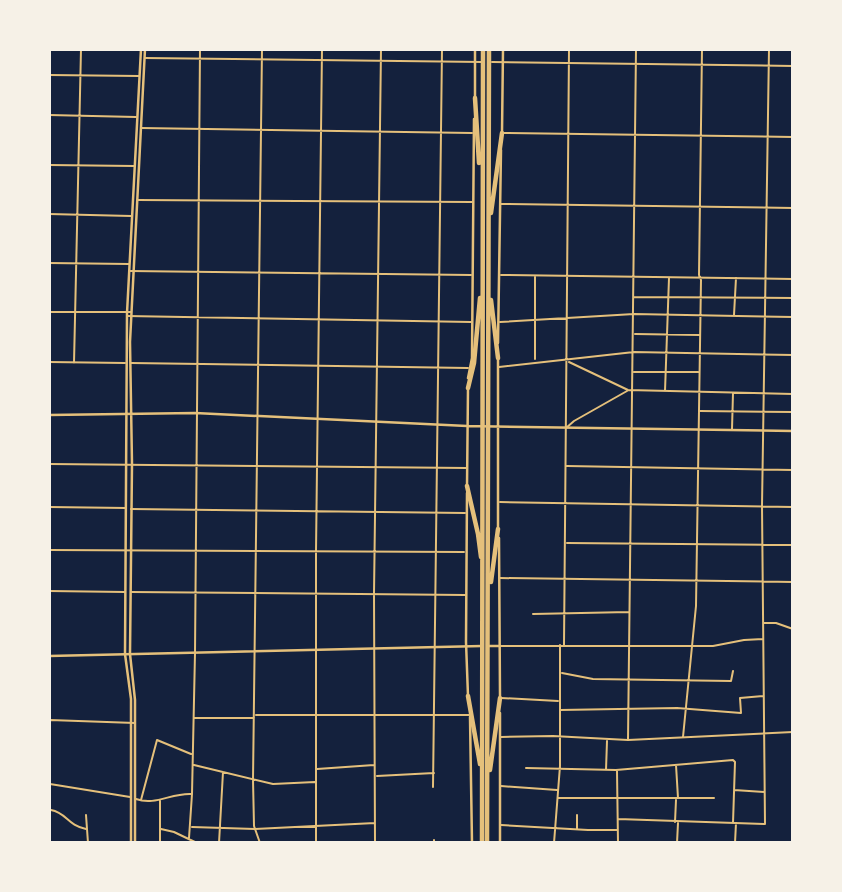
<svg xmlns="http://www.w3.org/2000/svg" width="842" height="892" viewBox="0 0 842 892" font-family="'PT Sans',sans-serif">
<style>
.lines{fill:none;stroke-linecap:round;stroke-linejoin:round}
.minor{stroke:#e5c07b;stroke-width:2}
.tertiary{stroke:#e5c07b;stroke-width:2.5}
.secondary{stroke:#e5c07b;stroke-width:2.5}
.motorway{stroke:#e5c07b;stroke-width:4.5}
</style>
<rect width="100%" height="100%" fill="#14213d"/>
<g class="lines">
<path class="minor" d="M145 58 482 62
M492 62 793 66
M49 75 139 76
M49 115 136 117
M141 128 472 133
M504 133 793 137
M49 165 134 166
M138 200 472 202
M501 204 793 208
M49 214 131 216
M49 263 129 264
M130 271 471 275
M501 275 793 279
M634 297 793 298
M49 312H131
M734 315 736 278
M127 316 471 322
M500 322 634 314 793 317
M635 334 699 335
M535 359V276
M49 362 125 363
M569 362 628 390 793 394
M74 363 81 49
M131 363 468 368
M499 367 634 352 793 355
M49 369V435
M634 372H698
M665 391 669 278
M700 411 793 412
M566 428 574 421 627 391
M732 429 733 393
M49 464 467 468
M567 466 793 470
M500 502 793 507
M49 507 126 508
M131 509 465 513
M567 543 793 545
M49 550 464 552
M500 578 793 582
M49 591 125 592
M131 592 465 595
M533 614 629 612
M764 623H776L793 629
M564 645 569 49
M501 646H713L744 640 763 639
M49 658V817
M562 673 593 679 731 681 733 671
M501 698 558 701
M560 710 677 708 741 713 740 698 763 696
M256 715H469
M195 718H254
M50 720 135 723
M501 737 553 736 628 740 793 732
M683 737 696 606 701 280 699 275 702 49
M628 740 636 49
M194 765 273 784 315 782
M676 765 678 798
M526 768 616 770 733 760 735 762 733 823
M317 769 374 765
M606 770 607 741
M617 771 618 843
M377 776 434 773
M50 784 130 797
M501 786 557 790
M433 787 442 49
M734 790 764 792
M558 798H714
M136 799C155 806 171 793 191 794
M141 800 157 740 191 754
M51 810C67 813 67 825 86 829
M86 815 88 843
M618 819 765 824 762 506 769 49
M675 822 676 800
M501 825 588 830H617
M192 827 255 829 375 823
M577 828V815
M161 829 174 832 197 843
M189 838 192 794 195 653 200 49
M434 840V843
M160 843V801
M219 843 223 772
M260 843 254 826 253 780 262 49
M316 843V551L322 49
M375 843 374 594 381 49
M554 843 560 766V645
M677 843 678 823
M735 843 736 823"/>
<path class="tertiary" d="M475 49V98
M502 133 503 49
M498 343 501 150
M498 360V528
M468 378 472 358 474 119
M49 415 195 413 467 426 793 431
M467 486 468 388
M467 493 466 642 468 696
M499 538 500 696
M500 713V843
M470 717 472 843
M131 843V699L125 654 127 313 141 49
M135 843V700L130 654 132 464 130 342 145 49"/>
<path class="secondary" d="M489 646H500
M49 656 482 646"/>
<path class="motorway" d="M475 98 479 163
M491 213 502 133
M491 300 498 358
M468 388 474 363 480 298
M467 486 478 534 481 557
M491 582 498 529
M468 696 480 764
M490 770 500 698
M482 843 483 49
M487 843 489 49"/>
</g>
<rect width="842" height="892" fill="none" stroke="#f6f1e7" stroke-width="102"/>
</svg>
